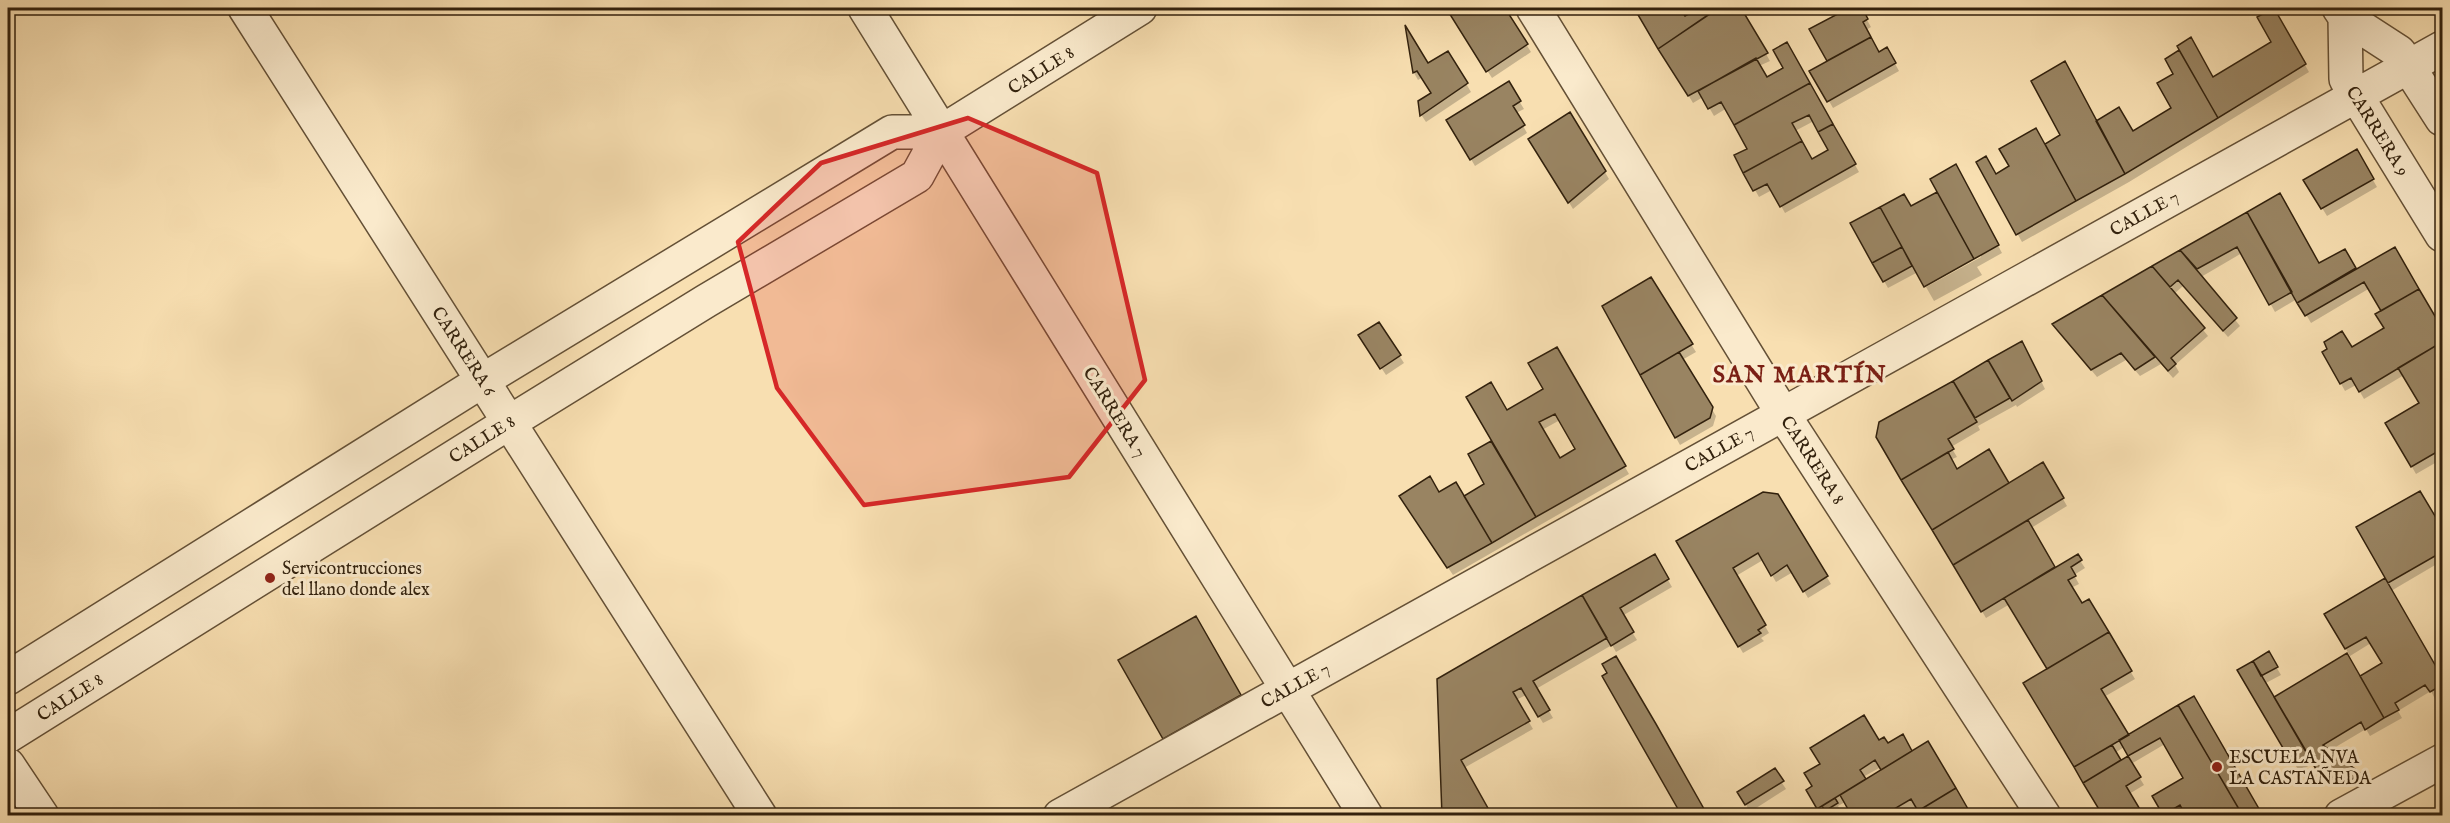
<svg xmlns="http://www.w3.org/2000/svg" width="2450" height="823" viewBox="0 0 2450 823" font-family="'IM FELL English',serif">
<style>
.shadow{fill:#0003;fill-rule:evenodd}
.building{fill:#998462;stroke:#32210d;stroke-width:1.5;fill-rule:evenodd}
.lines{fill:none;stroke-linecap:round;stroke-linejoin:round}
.minor-casing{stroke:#645036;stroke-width:36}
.minor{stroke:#faeacc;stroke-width:33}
.marked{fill:#d62828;fill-opacity:0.2;stroke:#d62828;stroke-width:4.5;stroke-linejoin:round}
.poi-dot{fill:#8f2418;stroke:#faeacc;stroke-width:2}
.labels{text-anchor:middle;stroke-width:6;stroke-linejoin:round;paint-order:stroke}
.street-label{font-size:18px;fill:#32210d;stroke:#faeacc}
.poi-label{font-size:18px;fill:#32210d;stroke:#faeacc;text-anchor:start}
.district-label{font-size:24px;font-weight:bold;letter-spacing:1.5px;fill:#7a1f14;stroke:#faeacc}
</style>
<rect width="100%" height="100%" fill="#f8dfb1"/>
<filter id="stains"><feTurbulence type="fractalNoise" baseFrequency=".00333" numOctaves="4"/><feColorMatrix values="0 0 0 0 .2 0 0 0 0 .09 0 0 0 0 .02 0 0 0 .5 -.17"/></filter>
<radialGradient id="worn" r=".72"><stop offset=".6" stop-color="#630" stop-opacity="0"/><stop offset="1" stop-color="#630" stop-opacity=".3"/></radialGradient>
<path class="shadow" d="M1447 8H1503L1531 52 1492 78Z
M1636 8H1678L1684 18 1703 8H1707L1712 14 1721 8H1740L1770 61 1759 66 1767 79 1785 69 1787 44 1859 172 1785 213 1772 190 1759 197 1736 156 1749 149 1727 108 1714 116 1703 97 1693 103ZM1814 121 1830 150 1811 161 1795 131Z
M1852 8H1860L1871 27 1866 30 1879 54 1887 49 1899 71 1833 108 1812 71 1829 62 1811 30Z
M2273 9 2309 72 2129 182 2022 242 1978 163 1995 176 2062 136 2096 123 2132 133 2173 109 2175 74 2167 59 2181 51 2213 79 2273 43Z
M1408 32 1428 65 1448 53 1471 92 1426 122 1422 116 1420 102 1433 94 1423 77 1418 80 1414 73Z
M1508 83 1524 109 1516 113 1527 133 1475 166 1448 120Z
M1570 114 1609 179 1573 209 1530 139Z
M2356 151 2377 187 2327 216 2305 180Z
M1956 167 2002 253 1977 267 1982 275 1934 301 1926 287 1981 257 1980 254 1925 285 1918 272 1888 288 1852 224 1911 208 1939 193Z
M2279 195 2319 265 2344 251 2356 270 2394 249 2442 332V459L2416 474 2387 423 2421 404 2404 375 2364 399 2356 385 2345 391 2324 353 2352 349 2386 329 2383 311 2370 288 2311 323 2297 299 2275 312 2242 253 2201 277 2240 326 2228 337 2183 286 2174 294 2208 336 2175 365 2179 372 2173 378 2161 364 2140 376 2126 360 2097 377 2054 325Z
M1650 279 1696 352 1682 360 1716 416 1713 426 1680 445 1604 307Z
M1379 324 1404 363 1386 375 1364 342Z
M2022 343 2045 389 2017 407 2016 405 1978 426 1980 430 1951 447 1957 457 1950 460 1956 471 2008 485 2043 464 2067 506 2031 528 2055 569 2077 556 2085 568 2074 575 2079 584 2071 588 2081 605 2088 601 2135 679 2104 697 2128 737 2193 698 2261 816H2165L2185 778 2165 744 2131 764 2144 785 2129 794 2104 816 2025 684 2049 670 2010 604 1986 618 1878 437 1880 423ZM2124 747 2130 757 2120 763 2115 753Z
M1556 349 1629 474 1453 575 1405 504 1439 494 1464 498 1486 484 1470 455 1493 441 1506 412 1545 390ZM1560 420 1577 449 1560 460 1542 430Z
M1777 495 1831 584 1808 598 1793 572 1776 582 1763 560 1736 576 1769 633 1761 638 1764 641 1743 653 1678 542Z
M2442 520V561L2391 591 2442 680V694L2435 699 2431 691 2398 711 2402 718 2370 736 2366 729 2329 751 2370 782 2373 788 2326 783 2314 763 2299 771 2239 671 2268 653 2281 675 2264 684 2273 699 2360 678 2384 664 2371 643 2350 656 2326 614 2387 578Z
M1654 556 1672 587 1622 616 1637 640 1616 652 1612 645 1536 689 1553 718 1543 723 1526 695 1516 700 1533 729 1464 768 1491 816H1443L1439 680Z
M1195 618 1252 718 1177 760 1120 660Z
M1879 742 1912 753 1920 811 1917 806 1900 816H1844L1851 811 1845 802 1838 806 1841 811 1834 816H1829L1827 812 1823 815 1808 790ZM1881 767 1883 770 1866 781 1863 777Z
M1774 771 1786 789 1750 812 1739 792Z"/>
<path class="building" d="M1446 8H1505L1528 44 1486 72Z
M1634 8H1680L1685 16 1700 8H1709L1712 12 1658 49Z
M1719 8H1741L1768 53 1688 96 1658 49Z
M1849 8H1862L1868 19 1863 22 1871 37 1827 61 1809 29Z
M2274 8 2306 64 2218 118 2177 46 2191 37 2213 77 2271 42 2257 17Z
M1405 25 1428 63 1448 51 1468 83 1420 116 1418 101 1431 93 1417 71 1413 73Z
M1871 37 1879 52 1887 47 1896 63 1827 102 1809 71Z
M1787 42 1810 83 1734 125 1721 102 1708 109 1698 91 1756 58 1767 77 1783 68 1773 50Z
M2179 50 2218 118 2125 174 2096 121 2119 107 2133 131 2171 108 2157 83 2173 74 2165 59Z
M2065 61 2125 174 2076 201 2045 144 2060 135 2031 81Z
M1509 81 1521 101 1513 106 1525 125 1470 160 1446 120Z
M1810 83 1833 124 1818 132 1809 115 1792 123 1802 141 1743 173 1734 155 1747 149 1734 125Z
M1570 112 1606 171 1568 203 1528 139Z
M1833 124 1856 164 1780 207 1767 184 1753 191 1743 173 1802 141 1812 159 1828 150 1818 132Z
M2036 128 2076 201 2016 235 1976 162 1986 156 1996 174 2009 166 1999 149Z
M2357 149 2374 179 2321 209 2303 180Z
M1956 164 1999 245 1974 259 1930 179Z
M1937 192 1974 259 1924 287 1880 207 1904 194 1911 206Z
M2280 193 2319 263 2345 249 2356 268 2297 303 2247 212Z
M1880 207 1902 247 1872 263 1850 223Z
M2247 212 2292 292 2269 305 2237 247 2197 269 2180 250Z
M1902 247 1912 266 1883 282 1872 263Z
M2395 247 2419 289 2381 311 2364 282 2305 316 2297 303Z
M2180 250 2237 318 2223 331 2178 280 2170 287 2152 266Z
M2152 266 2205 328 2171 358 2176 364 2168 371 2102 295Z
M1651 277 1693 344 1640 375 1602 306Z
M2419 289 2442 328V342L2359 392 2351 378 2340 384 2322 352 2327 349 2324 342 2342 331 2352 347 2384 328 2375 314Z
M2102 295 2155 357 2135 370 2121 353 2091 370 2052 324Z
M1379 322 1401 355 1380 369 1358 335Z
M2022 341 2042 381 2012 401 1988 360Z
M2442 342V449L2411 467 2385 423 2419 403 2398 368Z
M1557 347 1626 466 1536 517 1466 397 1491 382 1507 410 1543 389 1528 363ZM1555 414 1575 449 1560 458 1539 422Z
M1679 352 1713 407 1710 418 1675 438 1640 375Z
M1988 360 2010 398 1975 418 1953 381Z
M1953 381 1977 422 1948 439 1954 449 1901 480 1876 437 1879 422Z
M1491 441 1536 517 1492 543 1464 496 1484 484 1468 454Z
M1989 449 2009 483 1932 530 1901 480 1948 452 1957 469Z
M2043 462 2064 498 1953 565 1932 530Z
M1430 476 1439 492 1456 482 1492 543 1447 568 1399 496Z
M2420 491 2438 521 2442 518V552L2388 583 2356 527Z
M1763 492 1778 494 1828 576 1803 592 1787 565 1771 576 1758 553 1733 568 1766 625 1758 630 1761 633 1738 647 1676 541Z
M2028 520 2055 567 1981 612 1953 565Z
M1655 554 1669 579 1620 608 1634 632 1611 646 1582 595Z
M2078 554 2082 560 2071 567 2076 576 2068 580 2082 603 2089 599 2109 632 2047 669 2004 598Z
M2385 578 2442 677V685L2430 692 2425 685 2395 703 2399 710 2384 718 2360 676 2382 663 2366 637 2345 649 2324 614Z
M1582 595 1607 638 1533 681 1550 710 1538 717 1521 688 1513 692 1530 721 1461 760 1489 810 1479 816H1442L1437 679Z
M1196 616 1241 695 1163 739 1118 660Z
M2109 632 2132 671 2101 689 2129 735 2074 767 2023 683Z
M2269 651 2278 667 2261 676 2253 661Z
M2347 653 2384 718 2365 730 2361 722 2323 745 2371 781 2320 776 2274 697Z
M1616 656 1656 724 1708 816H1682L1602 676 1607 673 1602 664Z
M2253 661 2309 756 2293 765 2237 670Z
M2194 696 2262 814 2259 816H2243L2178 705Z
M2178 705 2243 816H2186L2180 805 2163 815 2152 796 2183 778 2160 738 2128 756 2119 740Z
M1864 715 1879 740 1884 737 1888 743 1903 734 1912 751 1881 770 1875 760 1860 770 1866 779 1817 809 1806 790 1812 786 1804 773 1820 764 1810 748Z
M1928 741 1956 788 1918 811 1911 799 1889 812 1891 816H1841L1849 811 1840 795Z
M2112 745 2121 760 2083 783 2074 767Z
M2128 756 2141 777 2126 786 2144 816H2103L2083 783Z
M1775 768 1784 781 1745 805 1737 792Z
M1956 788 1972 816H1910L1918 811Z
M1835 798 1838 803 1825 811 1822 806Z
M2180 805 2186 816H2163V815Z"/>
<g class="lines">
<defs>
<path id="minor" d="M245 8 760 816
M865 8 1366 816
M1533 8 1783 414 2044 816
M2339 8 2345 17 2399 52 2442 119
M2345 17 2346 79 2442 235
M8 678 482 381 892 132H941
M8 736 510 422 706 301 917 176 941 132 1140 8
M8 765 42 816
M1060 816 2442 48
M2341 816 2442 761"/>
</defs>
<use href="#minor" class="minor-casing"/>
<use href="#minor" class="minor"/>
</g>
<path class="marked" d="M968 118 1097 173 1145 380 1069 477 864 505 777 388 738 242 821 163Z"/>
<g class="poi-dot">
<circle cx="270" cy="578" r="6"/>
<circle cx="2217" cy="767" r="6"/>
</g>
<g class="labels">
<g class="street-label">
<text transform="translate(1041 70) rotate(-32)" y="6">CALLE 8</text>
<text transform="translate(2378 131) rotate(58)" y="6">CARRERA 9</text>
<text transform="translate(2144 213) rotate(-29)" y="6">CALLE 7</text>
<text transform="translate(464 351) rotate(57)" y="6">CARRERA 6</text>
<text transform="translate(1115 412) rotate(58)" y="6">CARRERA 7</text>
<text transform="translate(482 439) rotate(-32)" y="6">CALLE 8</text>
<text transform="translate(1719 449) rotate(-29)" y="6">CALLE 7</text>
<text transform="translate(1813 460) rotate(57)" y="6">CARRERA 8</text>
<text transform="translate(1295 685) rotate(-29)" y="6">CALLE 7</text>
<text transform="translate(70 697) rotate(-32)" y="6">CALLE 8</text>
</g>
<g class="poi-label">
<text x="282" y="574">Servicontrucciones<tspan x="282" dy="21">del llano donde alex</tspan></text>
<text x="2229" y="763">ESCUELA NVA<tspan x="2229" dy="21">LA CASTAÑEDA</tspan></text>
</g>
<g class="district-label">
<text x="1800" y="382">SAN MARTÍN</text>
</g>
</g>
<rect width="2450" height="823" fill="none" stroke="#f8dfb1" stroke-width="30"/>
<rect x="9" y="9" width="2432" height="805" fill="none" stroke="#32210d" stroke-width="3"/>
<rect x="15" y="15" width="2420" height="793" fill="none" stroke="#32210d" stroke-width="1.5"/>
<rect width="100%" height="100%" filter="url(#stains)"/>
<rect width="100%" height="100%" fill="url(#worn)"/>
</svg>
